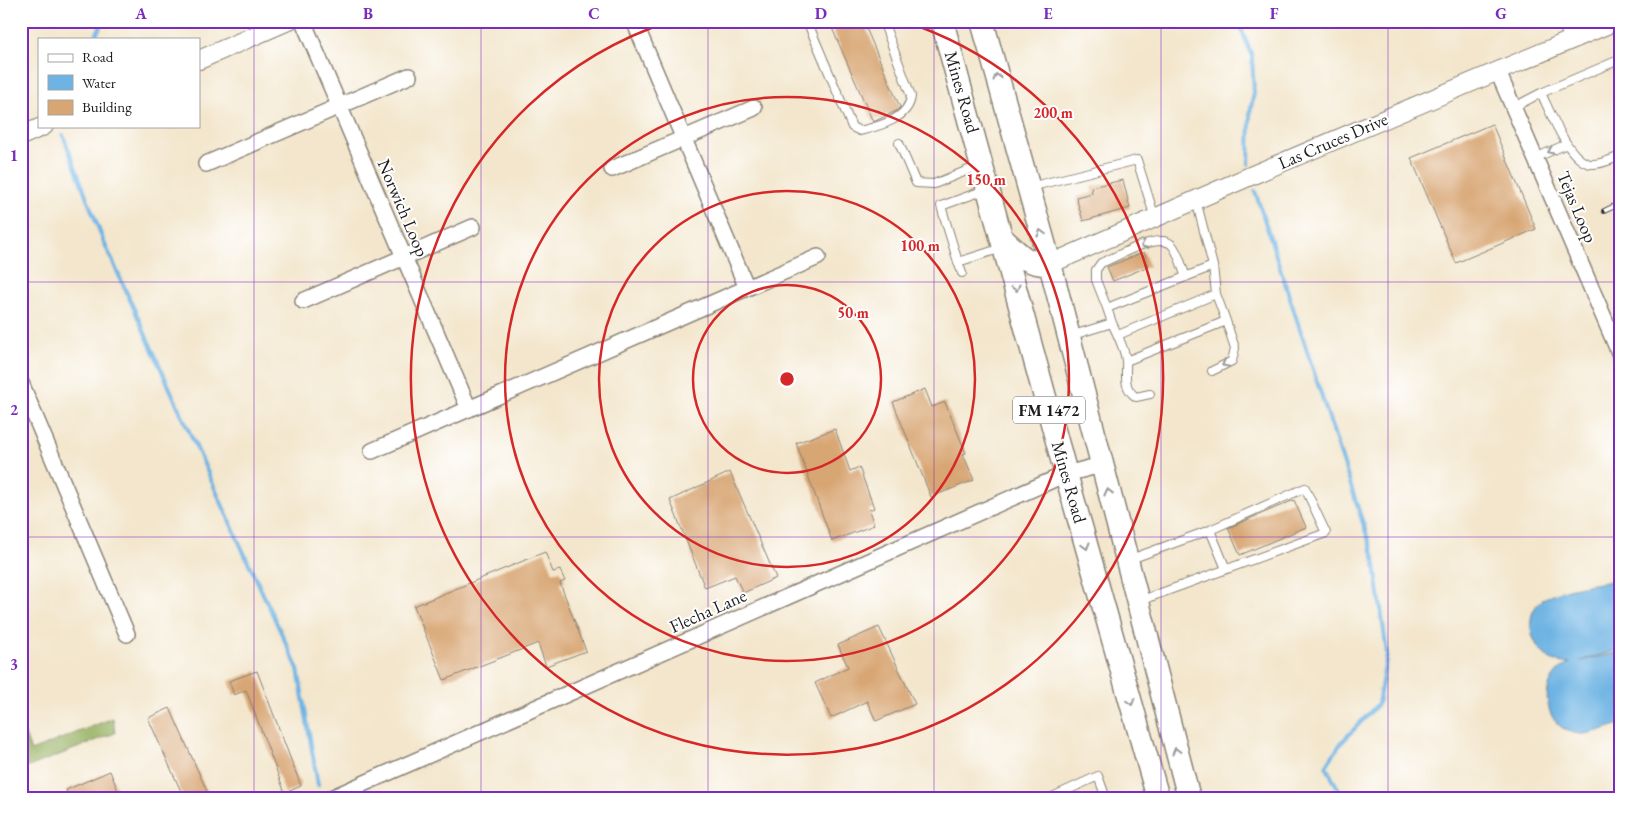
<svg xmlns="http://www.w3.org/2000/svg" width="1642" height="819" viewBox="0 0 1642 819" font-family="'EB Garamond',serif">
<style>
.forest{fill:#99b265;stroke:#5a6740}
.water{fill:#6db3e3;stroke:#446880}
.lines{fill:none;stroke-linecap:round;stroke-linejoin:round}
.stream{stroke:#6db3e3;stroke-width:4}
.building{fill:#d8a673}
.service-casing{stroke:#888174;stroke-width:10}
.minor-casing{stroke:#888174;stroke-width:18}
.tertiary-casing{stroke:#888174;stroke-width:20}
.primary-casing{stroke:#888174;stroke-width:25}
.service{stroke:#fff;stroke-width:8}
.minor{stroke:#fff;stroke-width:15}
.tertiary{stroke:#fff;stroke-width:18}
.primary{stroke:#fff;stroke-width:22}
.rail-casing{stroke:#1c1c1c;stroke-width:5.5}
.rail{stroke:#fff;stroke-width:4;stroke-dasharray:11;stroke-linecap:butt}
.oneway{stroke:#999}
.grid{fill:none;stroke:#7b2cbf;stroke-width:1;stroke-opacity:0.55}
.ring{fill:none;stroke:#d62828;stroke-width:2.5}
.labels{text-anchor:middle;stroke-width:4;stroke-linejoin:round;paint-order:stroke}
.shield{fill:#fff;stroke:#606060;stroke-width:1}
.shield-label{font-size:16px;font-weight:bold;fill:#1c1c1c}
.street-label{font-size:18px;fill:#1c1c1c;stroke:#fff}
.centre{fill:#d62828;stroke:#fff;stroke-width:2.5}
.ring-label{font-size:15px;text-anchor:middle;font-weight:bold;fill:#d62828;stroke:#fff;stroke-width:4;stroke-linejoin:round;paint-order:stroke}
.neatline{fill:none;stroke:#7b2cbf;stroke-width:2}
.grid-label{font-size:16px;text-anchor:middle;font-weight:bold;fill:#7b2cbf}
</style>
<rect width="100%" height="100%" fill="#fff"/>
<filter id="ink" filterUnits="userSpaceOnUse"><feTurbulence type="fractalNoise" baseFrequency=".02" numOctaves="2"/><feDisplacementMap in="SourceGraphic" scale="10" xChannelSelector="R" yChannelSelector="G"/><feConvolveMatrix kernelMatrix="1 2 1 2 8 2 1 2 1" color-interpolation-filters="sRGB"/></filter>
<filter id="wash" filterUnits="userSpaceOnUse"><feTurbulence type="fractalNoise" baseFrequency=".0096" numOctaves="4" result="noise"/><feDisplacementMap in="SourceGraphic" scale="20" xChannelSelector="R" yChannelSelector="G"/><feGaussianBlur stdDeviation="1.12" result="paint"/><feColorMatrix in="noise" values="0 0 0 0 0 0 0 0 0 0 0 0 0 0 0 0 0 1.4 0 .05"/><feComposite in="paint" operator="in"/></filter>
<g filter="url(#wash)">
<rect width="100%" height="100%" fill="#f3e6cc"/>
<path class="forest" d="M113 718 115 733 21 770V724L31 751Z"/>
<path class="water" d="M1611 581 1621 583V649L1580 661 1621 652V724C1609 727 1595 733 1583 734 1544 734 1533 680 1570 663 1536 667 1514 614 1547 597 1565 587 1591 585 1611 581Z"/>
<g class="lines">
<path class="stream" d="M1238 21 1252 56 1254 93 1250 112 1249 164
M94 39 103 21
M63 135 103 240 244 553 298 669 318 785
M1255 191 1374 557 1387 654 1378 704 1341 743 1326 766 1343 798"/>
</g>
<g id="blocks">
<path class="building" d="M829 21H863L900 107 896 111 873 122Z
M1492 124 1536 229 1456 263 1411 158Z
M1123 180 1130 208 1083 221 1076 197 1092 193 1091 187Z
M1144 252 1149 266 1113 281 1107 267Z
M925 389 932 407 945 402 966 453 963 454 974 480 931 497 893 402Z
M835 429 850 471 859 467 874 508 869 510 874 525 832 541 796 443Z
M730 472 776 578 743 593 735 576 705 588 670 500Z
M1294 500 1306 527 1240 555 1228 528Z
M545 552 553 572 560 570 565 581 560 583 586 651 546 666 538 643 444 680 414 606Z
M879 627 915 704 876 721 867 701 831 718 815 683 848 667 838 645Z
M257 671 301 786 285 793 246 690 234 695 229 681Z
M170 708 210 798H184L148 718Z
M110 771 121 798H69L66 790Z"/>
</g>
</g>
<g filter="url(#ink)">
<use href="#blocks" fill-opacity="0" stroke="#888174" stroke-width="1"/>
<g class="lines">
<defs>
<path id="service" d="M807 21 852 127 860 131C879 126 909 119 911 96L883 21
M1562 21 1569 41
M1621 59 1541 93C1550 111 1569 162 1591 164 1601 165 1611 159 1621 156
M1514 107 1541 93
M899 143 916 183 934 184 981 165
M1535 158 1567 144
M1030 187 1137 160 1155 218
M985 190 941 206 958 262 1002 248
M958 262 962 273
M1213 266 1216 294
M1107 308 1096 280V270L1101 263C1117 257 1159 231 1172 245 1179 253 1182 268 1186 277
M1112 323C1117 334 1125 349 1126 361 1127 375 1122 387 1136 397L1150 394
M1118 335 1216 294 1226 321 1126 361
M1070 336 1112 323 1107 308 1213 266 1196 200
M1212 371 1232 361 1235 348 1226 321
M1210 530 1226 569
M1128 560 1210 530 1305 488 1326 533 1139 601
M1050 798 1098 776 1106 798"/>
<path id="minor" d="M303 21 469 409
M634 21 747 288
M1498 72 1621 357
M206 164 409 76
M612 169 754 108
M303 301 473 227
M21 383 127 634
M372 451 818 257
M331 798 1066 474 1101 465"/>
<path id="tertiary" d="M199 60 288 21
M21 136 44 126
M1050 264 1255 174 1616 21"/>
<path id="primary" d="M942 21 1066 474 1158 798
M982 21 1050 264 1189 798
M1003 239C1019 254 1027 265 1050 264"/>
</defs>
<use href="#service" class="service-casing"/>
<use href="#minor" class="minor-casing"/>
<use href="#tertiary" class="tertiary-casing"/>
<use href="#primary" class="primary-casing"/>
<use href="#service" class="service"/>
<use href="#minor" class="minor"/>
<use href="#tertiary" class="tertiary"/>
<use href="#primary" class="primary"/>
<defs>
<path id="rail" d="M1604 211 1621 203"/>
</defs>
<use href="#rail" class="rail-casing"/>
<use href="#rail" class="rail"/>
</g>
<defs><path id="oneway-chevron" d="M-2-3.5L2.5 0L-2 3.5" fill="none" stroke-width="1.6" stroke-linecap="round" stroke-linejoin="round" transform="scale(1.25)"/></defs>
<g class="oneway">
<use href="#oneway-chevron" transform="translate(997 77) rotate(-106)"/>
<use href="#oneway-chevron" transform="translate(1551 151) rotate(156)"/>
<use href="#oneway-chevron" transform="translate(1041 233) rotate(-106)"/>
<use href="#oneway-chevron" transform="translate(1144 245) rotate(157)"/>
<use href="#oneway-chevron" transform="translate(1016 288) rotate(75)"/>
<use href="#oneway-chevron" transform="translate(1225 364) rotate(151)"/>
<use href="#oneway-chevron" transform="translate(1108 492) rotate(-104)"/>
<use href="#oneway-chevron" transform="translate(1086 546) rotate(74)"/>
<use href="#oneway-chevron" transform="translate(1131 702) rotate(74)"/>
<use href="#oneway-chevron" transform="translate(1176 751) rotate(-105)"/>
</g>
</g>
<path class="grid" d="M254 21V798M481 21V798M708 21V798M934 21V798M1161 21V798M1388 21V798M21 282H1621M21 537H1621"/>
<g class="ring">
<circle cx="787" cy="379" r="94"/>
<circle cx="787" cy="379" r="188"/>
<circle cx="787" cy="379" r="282"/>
<path d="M903 21A376 376 0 1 1 671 21"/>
</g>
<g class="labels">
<rect class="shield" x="1013" y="396.5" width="72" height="27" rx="4"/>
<g class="shield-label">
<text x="1049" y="416">FM 1472</text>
</g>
<g class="street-label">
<text transform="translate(962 92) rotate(74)" y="6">Mines Road</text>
<text transform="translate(1333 141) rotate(-23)" y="6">Las Cruces Drive</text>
<text transform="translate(1577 207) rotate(67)" y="6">Tejas Loop</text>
<text transform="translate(403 208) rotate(67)" y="6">Norwich Loop</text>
<text transform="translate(1069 482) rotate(74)" y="6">Mines Road</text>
<text transform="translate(708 611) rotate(-24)" y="6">Flecha Lane</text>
</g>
</g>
<circle cx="787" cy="379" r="8" class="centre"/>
<g class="ring-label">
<text x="1053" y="118">200 m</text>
<text x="986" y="185">150 m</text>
<text x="920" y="251">100 m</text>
<text x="853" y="318">50 m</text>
</g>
<rect width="1642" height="819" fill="none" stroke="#fff" stroke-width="55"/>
<rect x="38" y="38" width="162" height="90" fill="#ffffff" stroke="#a4a4a4"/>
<rect x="48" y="54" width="25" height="8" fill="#ffffff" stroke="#a4a4a4"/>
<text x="82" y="62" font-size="15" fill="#1c1c1c">Road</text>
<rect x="48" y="75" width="25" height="15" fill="#6db3e3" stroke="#a4a4a4"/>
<text x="82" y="88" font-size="15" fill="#1c1c1c">Water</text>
<rect x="48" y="100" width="25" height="15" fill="#d8a673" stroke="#a4a4a4"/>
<text x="82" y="112" font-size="15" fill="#1c1c1c">Building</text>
<rect x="28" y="28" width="1586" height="764" class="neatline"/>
<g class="grid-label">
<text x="141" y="19">A</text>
<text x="368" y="19">B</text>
<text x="594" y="19">C</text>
<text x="821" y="19">D</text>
<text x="1048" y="19">E</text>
<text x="1274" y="19">F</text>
<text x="1501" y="19">G</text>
<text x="14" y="161">1</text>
<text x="14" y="415">2</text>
<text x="14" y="670">3</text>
</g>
</svg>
